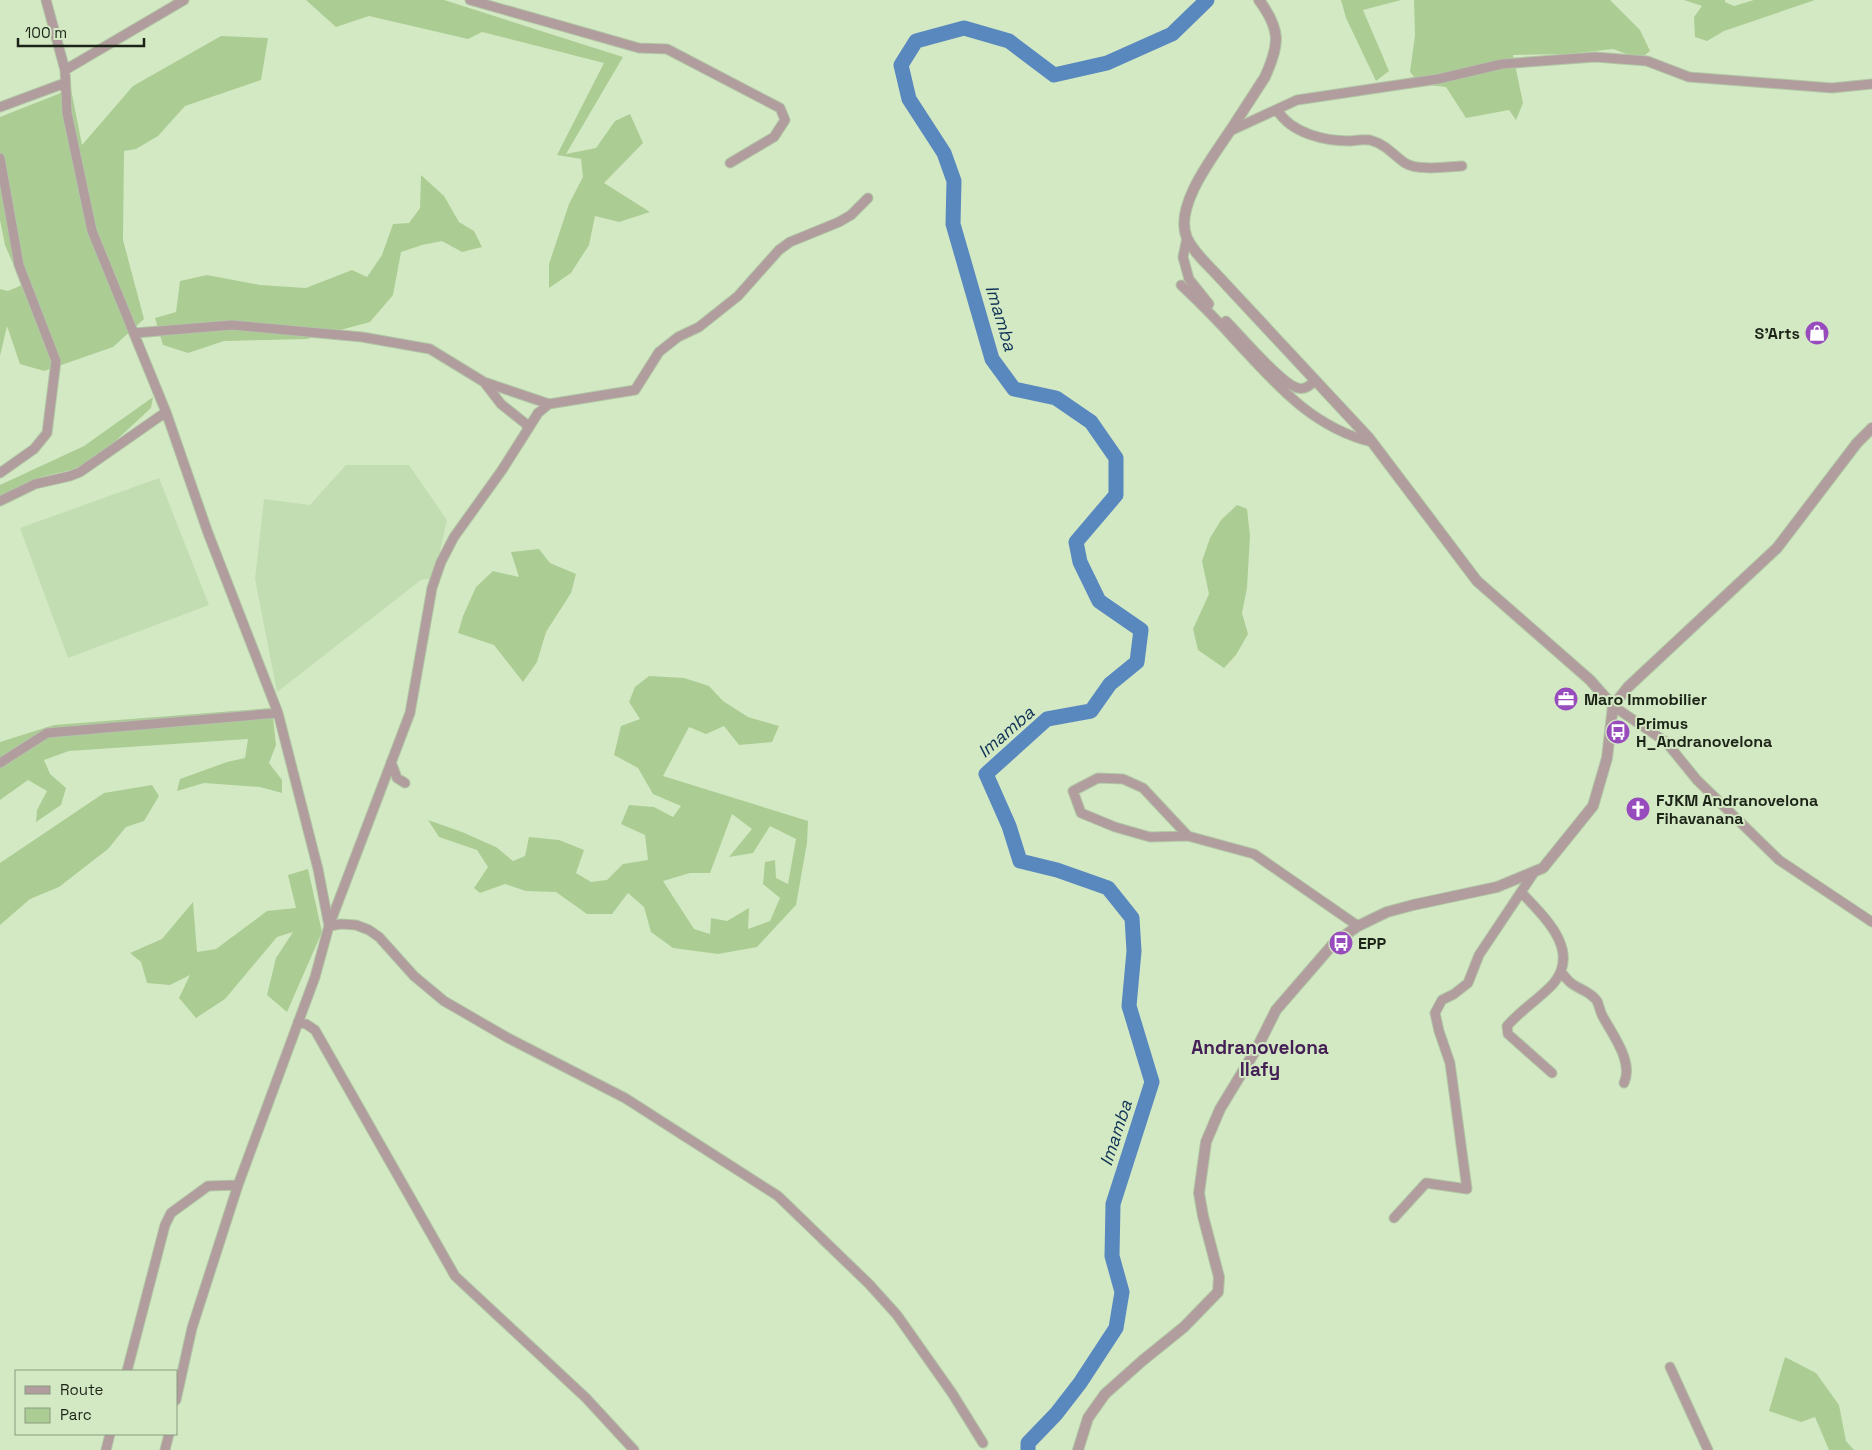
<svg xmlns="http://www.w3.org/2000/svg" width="1872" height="1450" viewBox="0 0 1872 1450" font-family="'Space Grotesk',sans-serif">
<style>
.built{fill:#c3ddb2}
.green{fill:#abcd93;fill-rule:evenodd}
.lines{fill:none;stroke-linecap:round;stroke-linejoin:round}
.river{stroke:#5988bf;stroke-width:15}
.minor-casing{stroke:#b2c6a5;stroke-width:11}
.tertiary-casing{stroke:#b2c6a5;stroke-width:12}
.minor{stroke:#b19c9e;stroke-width:9}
.tertiary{stroke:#b19c9e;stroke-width:10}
.labels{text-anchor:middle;stroke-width:4;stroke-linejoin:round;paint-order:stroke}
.poi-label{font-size:16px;font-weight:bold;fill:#1c2417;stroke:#d3e9c4;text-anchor:start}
.water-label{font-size:18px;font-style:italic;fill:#0f3155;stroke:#d3e9c4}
.quarter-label{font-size:19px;font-weight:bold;fill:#442056;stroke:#d3e9c4}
</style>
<rect width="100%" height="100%" fill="#d3e9c4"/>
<path class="built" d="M346 465H409L447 520 434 578 421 580 277 692 255 579 264 499 310 505Z
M159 478 209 605 68 658 20 528Z"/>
<path class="green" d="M306 0H444L623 57 566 154 596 148 615 121 630 114 643 143 604 183 650 212 619 222 595 216 589 245 571 273 549 288V264L569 204 583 177 581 159 557 155 604 63 482 32 468 39 369 16 336 27Z
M1341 0H1401L1363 10 1389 71 1376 81 1346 18Z
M1414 0H1610L1640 30 1650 51 1640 59 1613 49 1569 54 1513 55 1523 103 1516 120 1509 110 1466 118 1446 87 1420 84 1410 72 1415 35Z
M1684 0H1725V2L1734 6 1754 0H1815L1724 31 1707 41 1695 37 1694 17 1702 6Z
M221 36 268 38 261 80 185 106 158 136 136 149 124 151 123 240 144 319 113 347 44 371 20 364 7 326 0 356V289L8 291 22 285 5 245 0 220V117L71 89 82 145 133 86Z
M421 175 444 196 459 222 474 231 482 247 462 252 442 241 422 245 401 252 393 295 370 322 307 339 224 341 188 353 163 345 155 318 176 312 180 281 207 275 260 285 306 288 352 270 367 277 382 255 393 224 409 223 420 208Z
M153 397 151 408 96 459 71 470 41 477 0 497V485L84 446Z
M1237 505 1247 509 1250 536 1247 588 1242 613 1248 634 1236 655 1224 668 1198 650 1193 629 1209 594 1202 561 1210 538 1221 520Z
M539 549 550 563 576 574 571 593 546 632 537 662 523 682 494 645 458 633 463 616 476 587 493 571 519 577 511 552Z
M649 676 684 678 709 686 723 701 748 717 779 726 772 742 739 745 724 726 706 734 689 727 663 776 808 821 807 843 796 905 757 947 718 954 673 948 651 932 644 907 628 893 612 914H587L556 892 526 891 505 884 480 893 474 888 488 867 477 850 439 837 428 820 462 832 496 847 513 861 525 856 529 837 559 840 584 850 576 873 591 882 607 880 623 864 648 860 645 835 621 824 629 805 654 807 673 817 681 806 653 794 638 768 614 755 621 726 640 719 629 702 635 687ZM732 814 752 829 729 857 753 853 770 826 796 839 788 884 776 878 775 860 765 862 763 884 780 898 770 921 748 929 749 908 727 921 711 918 710 934 694 929 663 881 690 873H710Z
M272 708 276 745 269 763 282 780V793L260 787 204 783 177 791 180 779 227 762 245 758 248 739 69 751 44 760 50 774 66 788 61 805 36 822 37 810 47 791 28 780 0 800V742L54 725Z
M152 785 159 796 144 821 126 827 108 849 59 887 30 899 0 925V863L104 793Z
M308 869 322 932 287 1012 267 995 276 958 293 932 277 937 225 999 196 1018 179 998 190 975 170 985 147 983 141 962 130 953 162 939 193 902 197 952 216 949 267 911 296 908 288 875Z
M1785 1357 1816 1373 1839 1405 1846 1441 1854 1450H1829L1815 1417 1801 1422 1769 1411Z"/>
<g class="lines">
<path class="river" d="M1028 1450V1443L1056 1414 1080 1383 1116 1328 1122 1292 1112 1256 1113 1204 1152 1082 1129 1006 1134 951 1132 918 1108 888 1057 870 1020 861 1009 826 986 774 1047 719 1091 711 1110 684 1137 662 1141 630 1099 601 1080 562 1076 542 1116 495V458L1091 422 1056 398 1014 389 992 359 953 224 954 181 944 153 909 99 901 65 916 41 964 28 1009 41 1054 75 1107 63 1172 34 1207 0"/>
<defs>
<path id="minor" d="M46 0 65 70 67 113 92 231 166 412 208 533 278 713 318 869 329 926 315 977 238 1185 192 1328 176 1400
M470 0 639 48 667 49 780 108 785 120 774 137 730 163
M65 70 184 0
M0 107 65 83
M1277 110C1292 134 1325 141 1351 141 1358 140 1364 139 1370 140 1387 145 1392 154 1405 163 1417 171 1447 167 1462 166
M1230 131 1297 100 1438 79 1502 64 1595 57 1647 61 1689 77 1832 88 1872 84
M0 158 19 265 56 361 47 433 34 449 0 473
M1187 238 1183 257 1189 279 1209 304
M1181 285C1200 303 1218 321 1235 340 1275 383 1311 427 1372 442
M1226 321C1239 334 1282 385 1298 388 1305 390 1311 385 1315 380
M135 333 232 325 362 337 430 349 484 382 549 404 635 390 659 352 678 337 699 327 738 296 779 250 790 242 839 222 851 215 868 198
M484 382 501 404 526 424 528 429 502 470 454 537 441 562 432 588 410 713 329 926 341 924 356 925 369 930 379 937 414 976 444 1001 508 1038 625 1098 778 1196 869 1284 897 1315 952 1393 983 1443
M528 429 538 413 549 404
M0 501 35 484 70 476 80 472 166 412
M1613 706 1666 742 1697 780 1779 860 1872 922
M391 762 397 778 405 783
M0 763 47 733 278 713
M1188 836 1150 837 1115 827 1081 813 1073 791 1098 778 1123 779 1143 788 1188 836 1254 854 1358 926
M1521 892C1543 916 1582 950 1553 984 1539 999 1521 1010 1507 1026L1508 1034 1552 1073
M1561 972C1564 975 1567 980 1571 983 1580 990 1590 991 1597 1001 1599 1005 1600 1011 1602 1015 1612 1034 1634 1062 1624 1083
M298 1022 306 1024 315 1030 455 1276 586 1398 634 1450
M1394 1218 1426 1183 1467 1189 1450 1063 1439 1031 1435 1013 1442 1000 1454 994 1468 983 1479 955 1535 871
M1670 1367 1708 1450
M127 1371 165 1225 171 1213 208 1186 238 1185
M106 1450 110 1434
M165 1450 169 1434"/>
<path id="tertiary" d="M1259 0C1281 30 1280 44 1265 77 1254 94 1243 111 1232 128 1215 154 1173 206 1187 238 1194 253 1208 265 1219 277L1369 438 1477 581 1590 680 1613 706
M1078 1450 1088 1418 1105 1394 1142 1361 1184 1327 1218 1292 1219 1277 1203 1216 1199 1193 1206 1142 1220 1109 1257 1048 1276 1010 1334 943 1358 926 1387 912 1413 905 1497 887 1543 868 1593 806 1607 758 1613 706 1628 687 1777 548 1857 443 1872 428"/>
</defs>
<use href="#minor" class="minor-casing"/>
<use href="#tertiary" class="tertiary-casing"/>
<use href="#minor" class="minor"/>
<use href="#tertiary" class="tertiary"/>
</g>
<defs>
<symbol id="shop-disc" viewBox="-11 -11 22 22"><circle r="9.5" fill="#974bbd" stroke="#d3e9c4"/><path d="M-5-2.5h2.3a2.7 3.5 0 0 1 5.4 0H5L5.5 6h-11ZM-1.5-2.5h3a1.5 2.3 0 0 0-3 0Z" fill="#fff"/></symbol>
<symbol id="office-disc" viewBox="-11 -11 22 22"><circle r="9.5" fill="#974bbd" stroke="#d3e9c4"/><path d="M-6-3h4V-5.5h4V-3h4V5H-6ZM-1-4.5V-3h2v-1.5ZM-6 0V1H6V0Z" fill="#fff"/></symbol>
<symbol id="bus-disc" viewBox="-11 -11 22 22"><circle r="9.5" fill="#974bbd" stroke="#d3e9c4"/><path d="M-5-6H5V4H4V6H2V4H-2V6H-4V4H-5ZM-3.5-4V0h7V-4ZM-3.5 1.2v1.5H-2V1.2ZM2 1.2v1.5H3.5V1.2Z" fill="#fff"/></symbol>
<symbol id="church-disc" viewBox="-11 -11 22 22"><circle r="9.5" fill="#974bbd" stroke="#d3e9c4"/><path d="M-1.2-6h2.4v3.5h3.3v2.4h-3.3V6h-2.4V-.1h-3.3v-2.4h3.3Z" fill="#fff"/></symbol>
</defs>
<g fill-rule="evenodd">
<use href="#shop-disc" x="1803" y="319" width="28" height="28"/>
<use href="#office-disc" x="1552" y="685" width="28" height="28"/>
<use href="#bus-disc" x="1604" y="718" width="28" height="28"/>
<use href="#church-disc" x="1624" y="795" width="28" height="28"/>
<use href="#bus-disc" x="1327" y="929" width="28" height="28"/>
</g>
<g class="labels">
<g class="poi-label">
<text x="1800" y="339" text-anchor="end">S'Arts</text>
<text x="1584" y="705">Maro Immobilier</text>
<text x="1636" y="729">Primus<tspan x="1636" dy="18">H_Andranovelona</tspan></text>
<text x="1656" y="806">FJKM Andranovelona<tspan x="1656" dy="18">Fihavanana</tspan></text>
<text x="1358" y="949">EPP</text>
</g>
<g class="water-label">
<text transform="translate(1001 318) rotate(73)" y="6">Imamba</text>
<text transform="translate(1006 732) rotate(-41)" y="6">Imamba</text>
<text transform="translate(1116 1133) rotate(-72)" y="6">Imamba</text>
</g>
<g class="quarter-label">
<text x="1260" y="1054">Andranovelona<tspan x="1260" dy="22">Ilafy</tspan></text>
</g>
</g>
<rect x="15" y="1370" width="162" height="65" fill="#d3e9c4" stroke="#8a9a7f"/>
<rect x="25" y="1386" width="25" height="8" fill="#b19c9e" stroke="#8a9a7f"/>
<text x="60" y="1395" font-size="15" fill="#1c2417">Route</text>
<rect x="25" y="1408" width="25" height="15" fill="#abcd93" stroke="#8a9a7f"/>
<text x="60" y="1420" font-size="15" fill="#1c2417">Parc</text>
<path d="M18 38v8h126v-8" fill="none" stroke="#1c2417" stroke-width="2.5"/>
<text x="25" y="38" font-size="15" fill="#1c2417" stroke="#d3e9c4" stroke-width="4" paint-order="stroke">100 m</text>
</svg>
